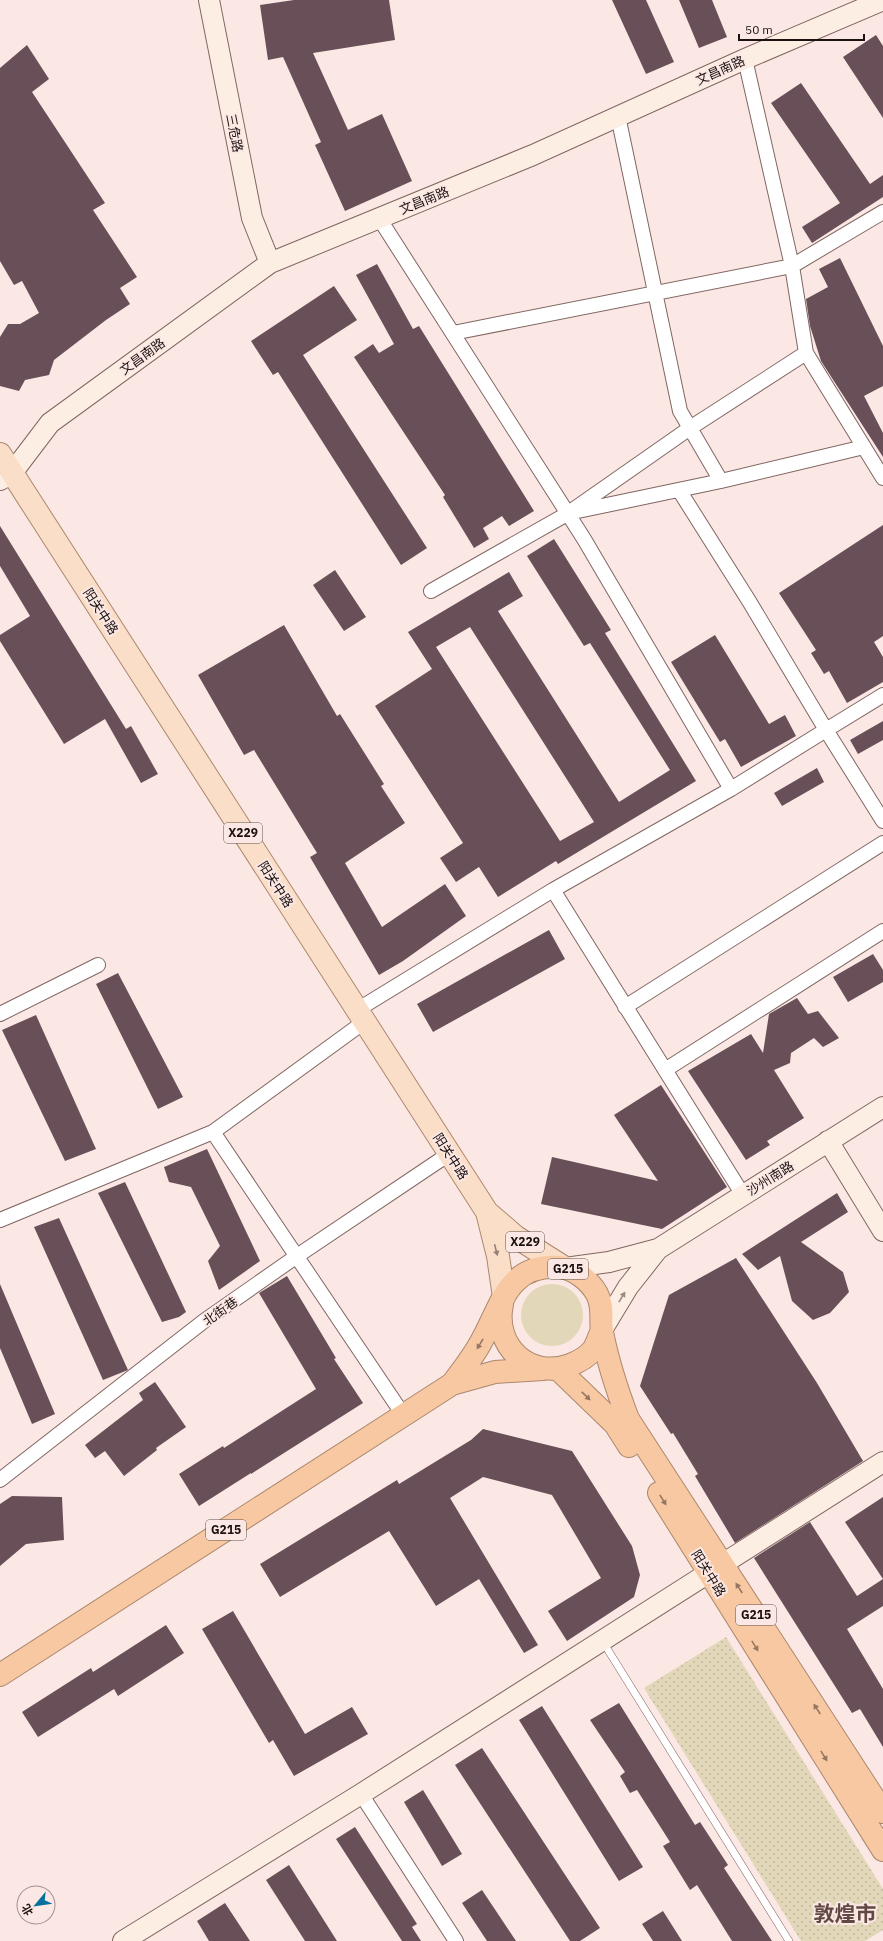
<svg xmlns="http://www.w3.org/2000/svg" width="883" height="1941" viewBox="0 0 883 1941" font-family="'IBM Plex Sans','Noto Sans SC',sans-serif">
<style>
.grass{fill:#e2d8b9}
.park{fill:url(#park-dots)}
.building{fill:#695058;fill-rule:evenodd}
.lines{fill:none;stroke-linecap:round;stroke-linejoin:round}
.lane-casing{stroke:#816662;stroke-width:8}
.street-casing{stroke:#816662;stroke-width:16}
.secondary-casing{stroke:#816662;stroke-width:22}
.primary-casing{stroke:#ab886f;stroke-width:24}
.highway-casing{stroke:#ab886f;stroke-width:24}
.lane{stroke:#fff;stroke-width:7}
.street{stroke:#fff;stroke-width:14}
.secondary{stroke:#fdeee3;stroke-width:20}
.primary{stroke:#fbdec7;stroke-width:22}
.highway{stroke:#f8c8a2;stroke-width:22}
.oneway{fill:#968274}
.oneway2{fill:#978b84}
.oneway3{fill:#957660}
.labels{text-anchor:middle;stroke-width:4;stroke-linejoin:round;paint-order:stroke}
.shield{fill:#fbe8e5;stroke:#5e524f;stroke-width:1}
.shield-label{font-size:12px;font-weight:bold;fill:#1b110f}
.street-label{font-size:13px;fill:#1b110f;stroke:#fbe8e5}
.town-label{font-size:21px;font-weight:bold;fill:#614844;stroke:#fbe8e5}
</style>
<defs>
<pattern id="park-dots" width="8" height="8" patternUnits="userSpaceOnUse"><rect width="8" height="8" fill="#e2d8b9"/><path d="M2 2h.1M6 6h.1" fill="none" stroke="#c1b89e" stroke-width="1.8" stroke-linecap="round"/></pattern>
</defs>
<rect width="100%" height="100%" fill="#fbe8e5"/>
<path class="grass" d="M521 1315a31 31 0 1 1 62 0a31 31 0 1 1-62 0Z"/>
<path class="park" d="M726 1637 883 1889V1930L865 1941H801L644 1688Z"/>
<path class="building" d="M294 0H389L395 40 313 53 348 130 382 114 412 181 345 211 315 145 321 142 283 57 268 60 260 5Z
M612 0H646L674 62 646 74Z
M679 0H712L727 37 699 48Z
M876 35 883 46V118L843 57Z
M27 45 49 79 32 92 105 203 93 210 137 277 120 288 130 304 106 320 54 360 49 375 25 380 19 391 0 386V337L8 324H20L39 313 22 281 14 285 0 261V68Z
M801 83 870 184 883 175V197L812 243 802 227 840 203 771 103Z
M840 258 883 346V386L864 396 883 433V457L821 361 810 326 806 299 828 287 819 269Z
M377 264 413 329 419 326 534 511 509 526 502 516 483 528 489 539 474 548 443 497 445 495 354 357 373 344 379 353 394 344 356 275Z
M334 286 357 320 303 355 427 548 401 565 278 372 273 375 251 341Z
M883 525V636L874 642 883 657V682L847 703 829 671 824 674 811 653 816 650 779 593Z
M0 526 126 729 131 726 158 774 141 783 105 719 64 744 0 641V635L30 616 0 566Z
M554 539 611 630 605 633 696 781 558 864 556 861 498 897 479 867 456 882 440 858 463 843 375 706 432 669 408 632 509 572 523 596 498 611 619 802 670 770 590 643 584 646 527 556ZM470 627 594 822 560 841 436 647Z
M335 570 366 617 344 631 313 585Z
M284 625 337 716 340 714 384 784 381 786 405 823 345 863 382 927 445 884 466 916 403 961 379 975 310 857 317 853 254 750 244 755 198 675Z
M715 635 769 724 785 715 796 736 741 767 725 739 720 742 671 662Z
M883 721V740L858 754 850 740Z
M817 768 824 782 782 806 774 793Z
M549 930 565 959 433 1032 417 1004Z
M873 954 883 970V982L848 1002 833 977Z
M118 973 183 1097 158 1109 96 984Z
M797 998 808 1014 818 1011 839 1038 823 1047 814 1038 791 1053 790 1063 774 1070 804 1118 767 1141 770 1145 746 1160 688 1071 751 1034 763 1053 769 1014Z
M36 1015 96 1149 65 1161 2 1030Z
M661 1085 727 1187 662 1229 541 1204 552 1157 658 1181 614 1115Z
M207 1149 260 1261 219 1290 208 1261 220 1246 191 1187 169 1182 164 1167Z
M125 1182 186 1312 179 1317 162 1322 98 1193Z
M837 1193 848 1212 801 1242 843 1272 849 1292 830 1313 813 1320 792 1301 780 1256 758 1270 742 1254Z
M59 1218 128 1370 103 1380 34 1227Z
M736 1258 817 1383 863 1461 735 1543 695 1476 698 1474 673 1433 671 1434 640 1386 669 1295Z
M287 1276 336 1358 334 1359 363 1403 251 1474V1473L199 1506 179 1474 223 1446 224 1448 316 1389 259 1293Z
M0 1284 55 1414 32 1424 0 1348Z
M155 1382 186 1427 156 1448 157 1450 124 1476 105 1451 95 1458 85 1445 143 1400 139 1393Z
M483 1429 572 1451 632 1546 640 1575 634 1597 567 1641 548 1611 601 1578 552 1495 483 1477 450 1498 538 1645 524 1653 479 1579 436 1606 389 1531 280 1597 260 1564 397 1480 399 1484 471 1440Z
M12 1496 62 1497 64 1540 26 1544 0 1566V1504Z
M883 1497V1606L847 1629 883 1689V1747L860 1709 852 1713 754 1558 810 1522 857 1596 883 1579 845 1522Z
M233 1611 305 1734 352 1707 368 1734 294 1776 273 1740 269 1743 202 1629Z
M166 1625 184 1653 118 1696 114 1689 38 1737 22 1712 91 1668 93 1672Z
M619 1703 695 1825 700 1822 728 1865 724 1868 772 1941H732L697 1885 690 1890 663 1846 670 1842 637 1790 630 1793 620 1776 625 1772 590 1720Z
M542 1706 643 1867 619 1881 519 1720Z
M482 1748 600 1928 580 1941H570L455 1765Z
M423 1790 462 1854 442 1866 404 1802Z
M355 1827 417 1924 412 1927 421 1941H402L336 1839Z
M289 1865 337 1941H305L266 1880Z
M482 1890 516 1941H487L462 1903Z
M225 1903 250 1941H209L197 1921Z
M663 1911 682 1941H653L642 1924Z"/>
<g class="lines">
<defs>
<path id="lane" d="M603 1642 789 1941"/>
<path id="street" d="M745 59 792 266 806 353 883 478
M618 116 680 411 721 481
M379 218 584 539 731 789
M453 333 792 266 883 212
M573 512 721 481 864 447
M431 591 567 514 690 428 806 353
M883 695 826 730 883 821
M553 890 743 1195
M625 1007 883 843
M357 1010 553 890 731 789 826 730 749 601 679 490
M0 1014 98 965
M665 1070 883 931
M213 1132 404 1416
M0 1220 213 1132 364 1022
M0 1480 204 1321 297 1256 449 1154
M361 1794 456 1941"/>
<path id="secondary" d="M209 0 252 218 270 263
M0 480 12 473 50 423 270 263 533 155 745 59 883 0
M828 1141 883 1231
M565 1268 609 1262 658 1249 883 1107
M602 1330 628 1287 658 1249
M123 1941 361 1794 883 1462"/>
<path id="primary" d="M0 454 487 1212 516 1237 565 1268
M487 1212 498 1256 504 1297"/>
<path id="highway" d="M502 1304C493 1346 529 1380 570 1365 578 1362 587 1357 593 1350 597 1344 599 1336 602 1330
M558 1369 615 1424 629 1446
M452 1384C462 1371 473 1357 481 1342 502 1305 507 1264 559 1267 574 1268 590 1281 597 1294 604 1307 600 1319 602 1332 608 1363 617 1390 628 1419L883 1812
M659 1493 883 1850
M0 1675 452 1384 495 1372 543 1369"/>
</defs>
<use href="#lane" class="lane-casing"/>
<use href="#street" class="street-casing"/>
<use href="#secondary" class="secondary-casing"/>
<use href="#primary" class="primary-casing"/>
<use href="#highway" class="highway-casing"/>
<use href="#lane" class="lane"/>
<use href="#street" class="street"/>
<use href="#secondary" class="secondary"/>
<use href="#primary" class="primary"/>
<use href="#highway" class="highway"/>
</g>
<defs><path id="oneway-solid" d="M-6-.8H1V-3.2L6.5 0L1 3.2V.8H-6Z"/></defs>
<use class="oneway" href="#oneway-solid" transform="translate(496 1250) rotate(76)"/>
<use class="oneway2" href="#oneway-solid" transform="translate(622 1297) rotate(-59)"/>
<g class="oneway3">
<use href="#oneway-solid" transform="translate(480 1344) rotate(121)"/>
<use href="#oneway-solid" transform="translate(586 1396) rotate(44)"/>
<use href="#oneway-solid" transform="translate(663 1500) rotate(58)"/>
<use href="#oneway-solid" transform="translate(739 1588) rotate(-123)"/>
<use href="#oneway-solid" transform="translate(755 1646) rotate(58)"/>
<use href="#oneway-solid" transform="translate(817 1709) rotate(-123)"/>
<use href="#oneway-solid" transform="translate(824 1756) rotate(58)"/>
</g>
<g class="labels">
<g class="shield">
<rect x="224" y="823" width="38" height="20" rx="3"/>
<rect x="506" y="1232" width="38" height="20" rx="3"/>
<rect x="548" y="1259" width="40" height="20" rx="3"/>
<rect x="206" y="1520" width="40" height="20" rx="3"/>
<rect x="736" y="1605" width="40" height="20" rx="3"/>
</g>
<g class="shield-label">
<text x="243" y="837">X229</text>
<text x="525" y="1246">X229</text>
<text x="568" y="1273">G215</text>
<text x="226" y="1534">G215</text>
<text x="756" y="1619">G215</text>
</g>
<g class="street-label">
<text transform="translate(720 70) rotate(-24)" y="5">文昌南路</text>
<text transform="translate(235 133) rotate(79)" y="5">三危路</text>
<text transform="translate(424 200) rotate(-22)" y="5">文昌南路</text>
<text transform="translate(142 356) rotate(-36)" y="5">文昌南路</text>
<text transform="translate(101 611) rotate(57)" y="5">阳关中路</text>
<text transform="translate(276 884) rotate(57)" y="5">阳关中路</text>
<text transform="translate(451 1156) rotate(57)" y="5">阳关中路</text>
<text transform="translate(770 1178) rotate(-32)" y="5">沙州南路</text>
<text transform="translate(220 1311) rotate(-35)" y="5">北街巷</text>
<text transform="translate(709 1573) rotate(58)" y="5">阳关中路</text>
</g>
<g class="town-label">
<text x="845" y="1921">敦煌市</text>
</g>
</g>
<g transform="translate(36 1905) rotate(241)"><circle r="19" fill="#fbe8e5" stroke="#a1928f"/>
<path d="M0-3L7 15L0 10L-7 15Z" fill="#06719d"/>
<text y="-6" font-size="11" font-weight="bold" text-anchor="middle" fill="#1b110f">北</text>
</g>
<path d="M739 34v6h125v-6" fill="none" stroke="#1b110f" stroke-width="2"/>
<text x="745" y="34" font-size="12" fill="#1b110f" stroke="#fbe8e5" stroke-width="3" paint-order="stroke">50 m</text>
</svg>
